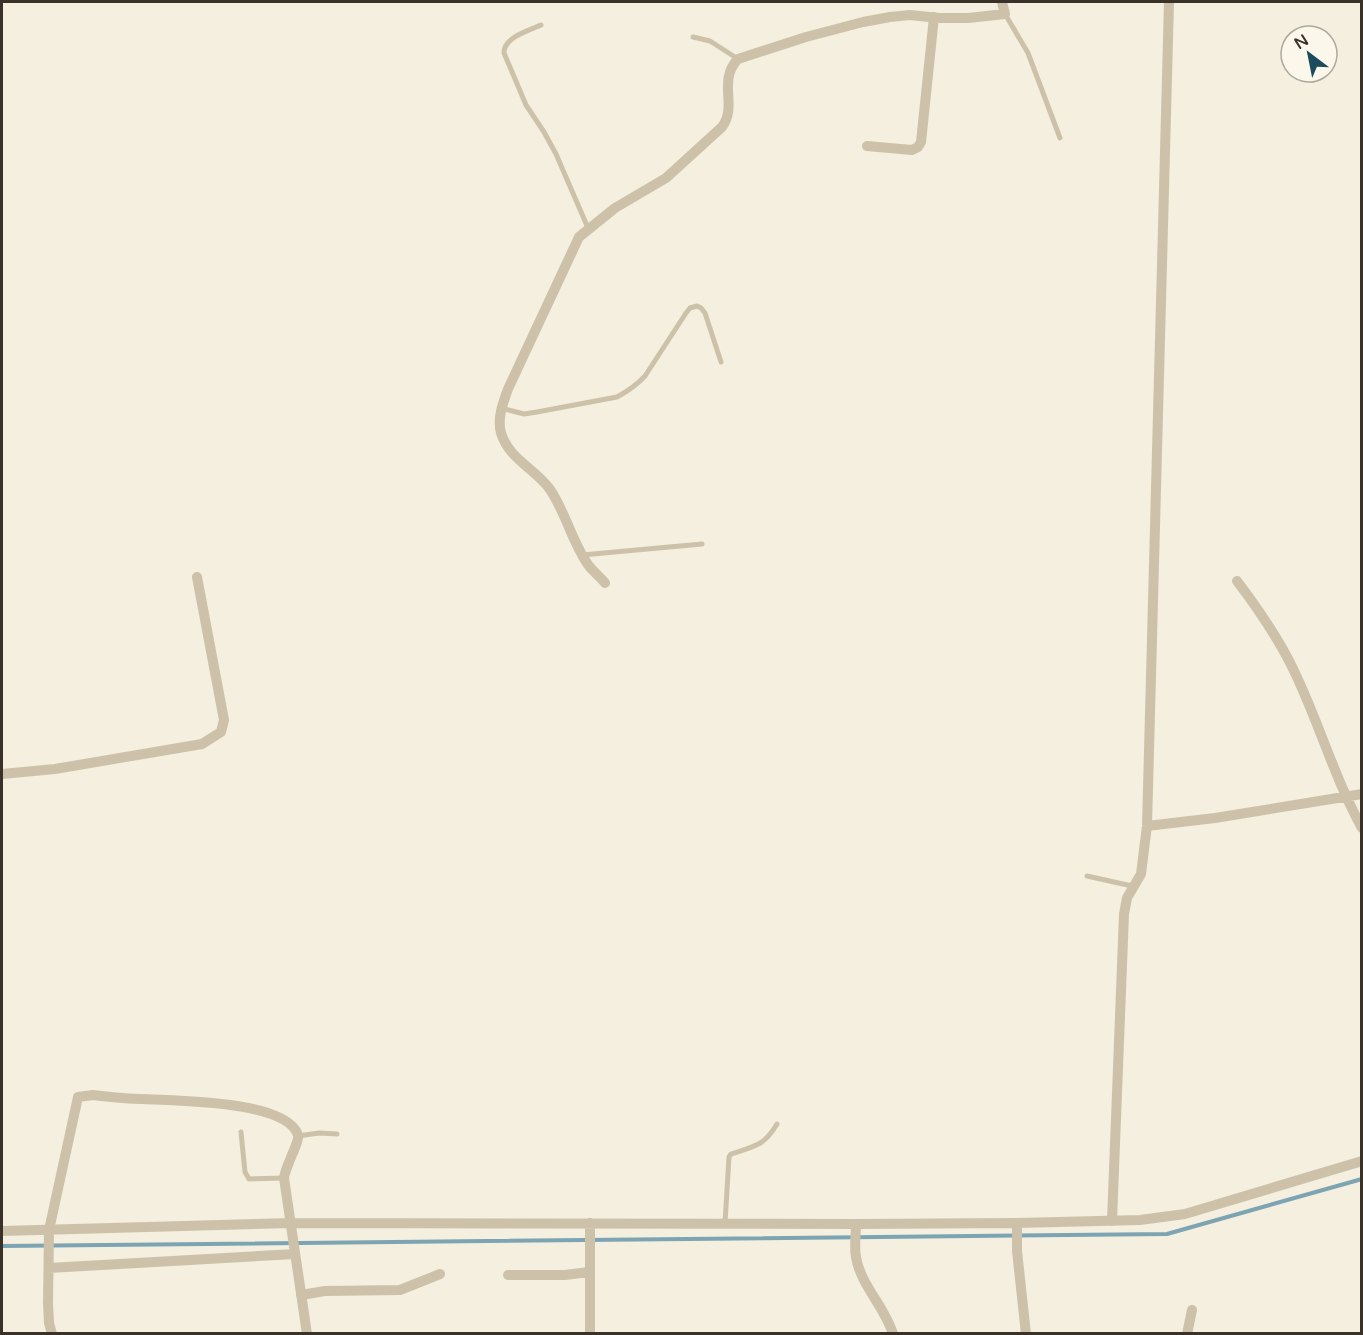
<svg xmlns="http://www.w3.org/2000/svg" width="1363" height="1335" viewBox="0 0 1363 1335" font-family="'Varela Round',sans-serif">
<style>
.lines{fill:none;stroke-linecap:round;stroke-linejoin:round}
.stream{stroke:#7ca4b3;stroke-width:4}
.service{stroke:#cdc2a9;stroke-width:5}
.minor{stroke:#cdc2a9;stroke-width:10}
</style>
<rect width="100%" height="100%" fill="#f4efde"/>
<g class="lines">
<path class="stream" d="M2 1246 1167 1234 1362 1179"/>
<path class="service" d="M1005 14 1028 53 1060 138
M541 25C528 31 504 37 504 53L526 105 544 132 556 154 588 228
M693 37 710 41 738 59
M501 408 524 414 537 412 617 397C628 391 636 386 645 376L686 313 690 308 697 306 701 308 705 313 721 362
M582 555 702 544
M1087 876 1132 886
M241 1132 245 1172 249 1179 284 1178
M298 1136 319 1133 337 1134
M725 1223 729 1157 731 1154C755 1146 764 1146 777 1124"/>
<path class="minor" d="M867 146 912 150 918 147 921 142 934 17
M1237 581C1259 610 1281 642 1296 675 1320 726 1335 779 1362 828
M605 583C600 577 594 572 589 566 572 543 566 512 549 488 534 468 509 459 501 433 497 418 503 403 508 389L579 237 615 208 666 178 722 127C738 106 717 81 738 59L806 37 863 22 890 17 910 15 939 18H968L1005 14 1002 2
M2 774 55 769 202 744 221 732 224 720 197 577
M1147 826 1215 818 1362 794
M1112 1221 1124 914 1127 898 1141 874 1147 826 1169 2
M1017 1223V1251L1026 1334
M856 1224C856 1235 854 1247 856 1257 860 1284 885 1307 893 1334
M2 1231 291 1223 856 1224 1017 1223 1140 1220 1185 1214 1362 1161
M49 1268 295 1254
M508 1275H565L589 1272
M301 1295 325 1291 400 1290 440 1274
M52 1334 49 1323 48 1303 49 1230 78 1097 93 1095C110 1097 127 1099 144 1099 175 1101 286 1100 298 1135 300 1141 285 1167 284 1178L307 1334
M590 1334V1223
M1187 1334 1192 1310"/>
</g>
<rect width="1363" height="1335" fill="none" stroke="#3a3229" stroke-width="6"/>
<g transform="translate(1309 54) rotate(328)"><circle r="28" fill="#fbf7eb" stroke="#aea89d" stroke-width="1.5"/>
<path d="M0-4.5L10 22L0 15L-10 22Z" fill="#1c4b5e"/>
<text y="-9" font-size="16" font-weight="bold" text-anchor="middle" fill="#3a3229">N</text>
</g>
</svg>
